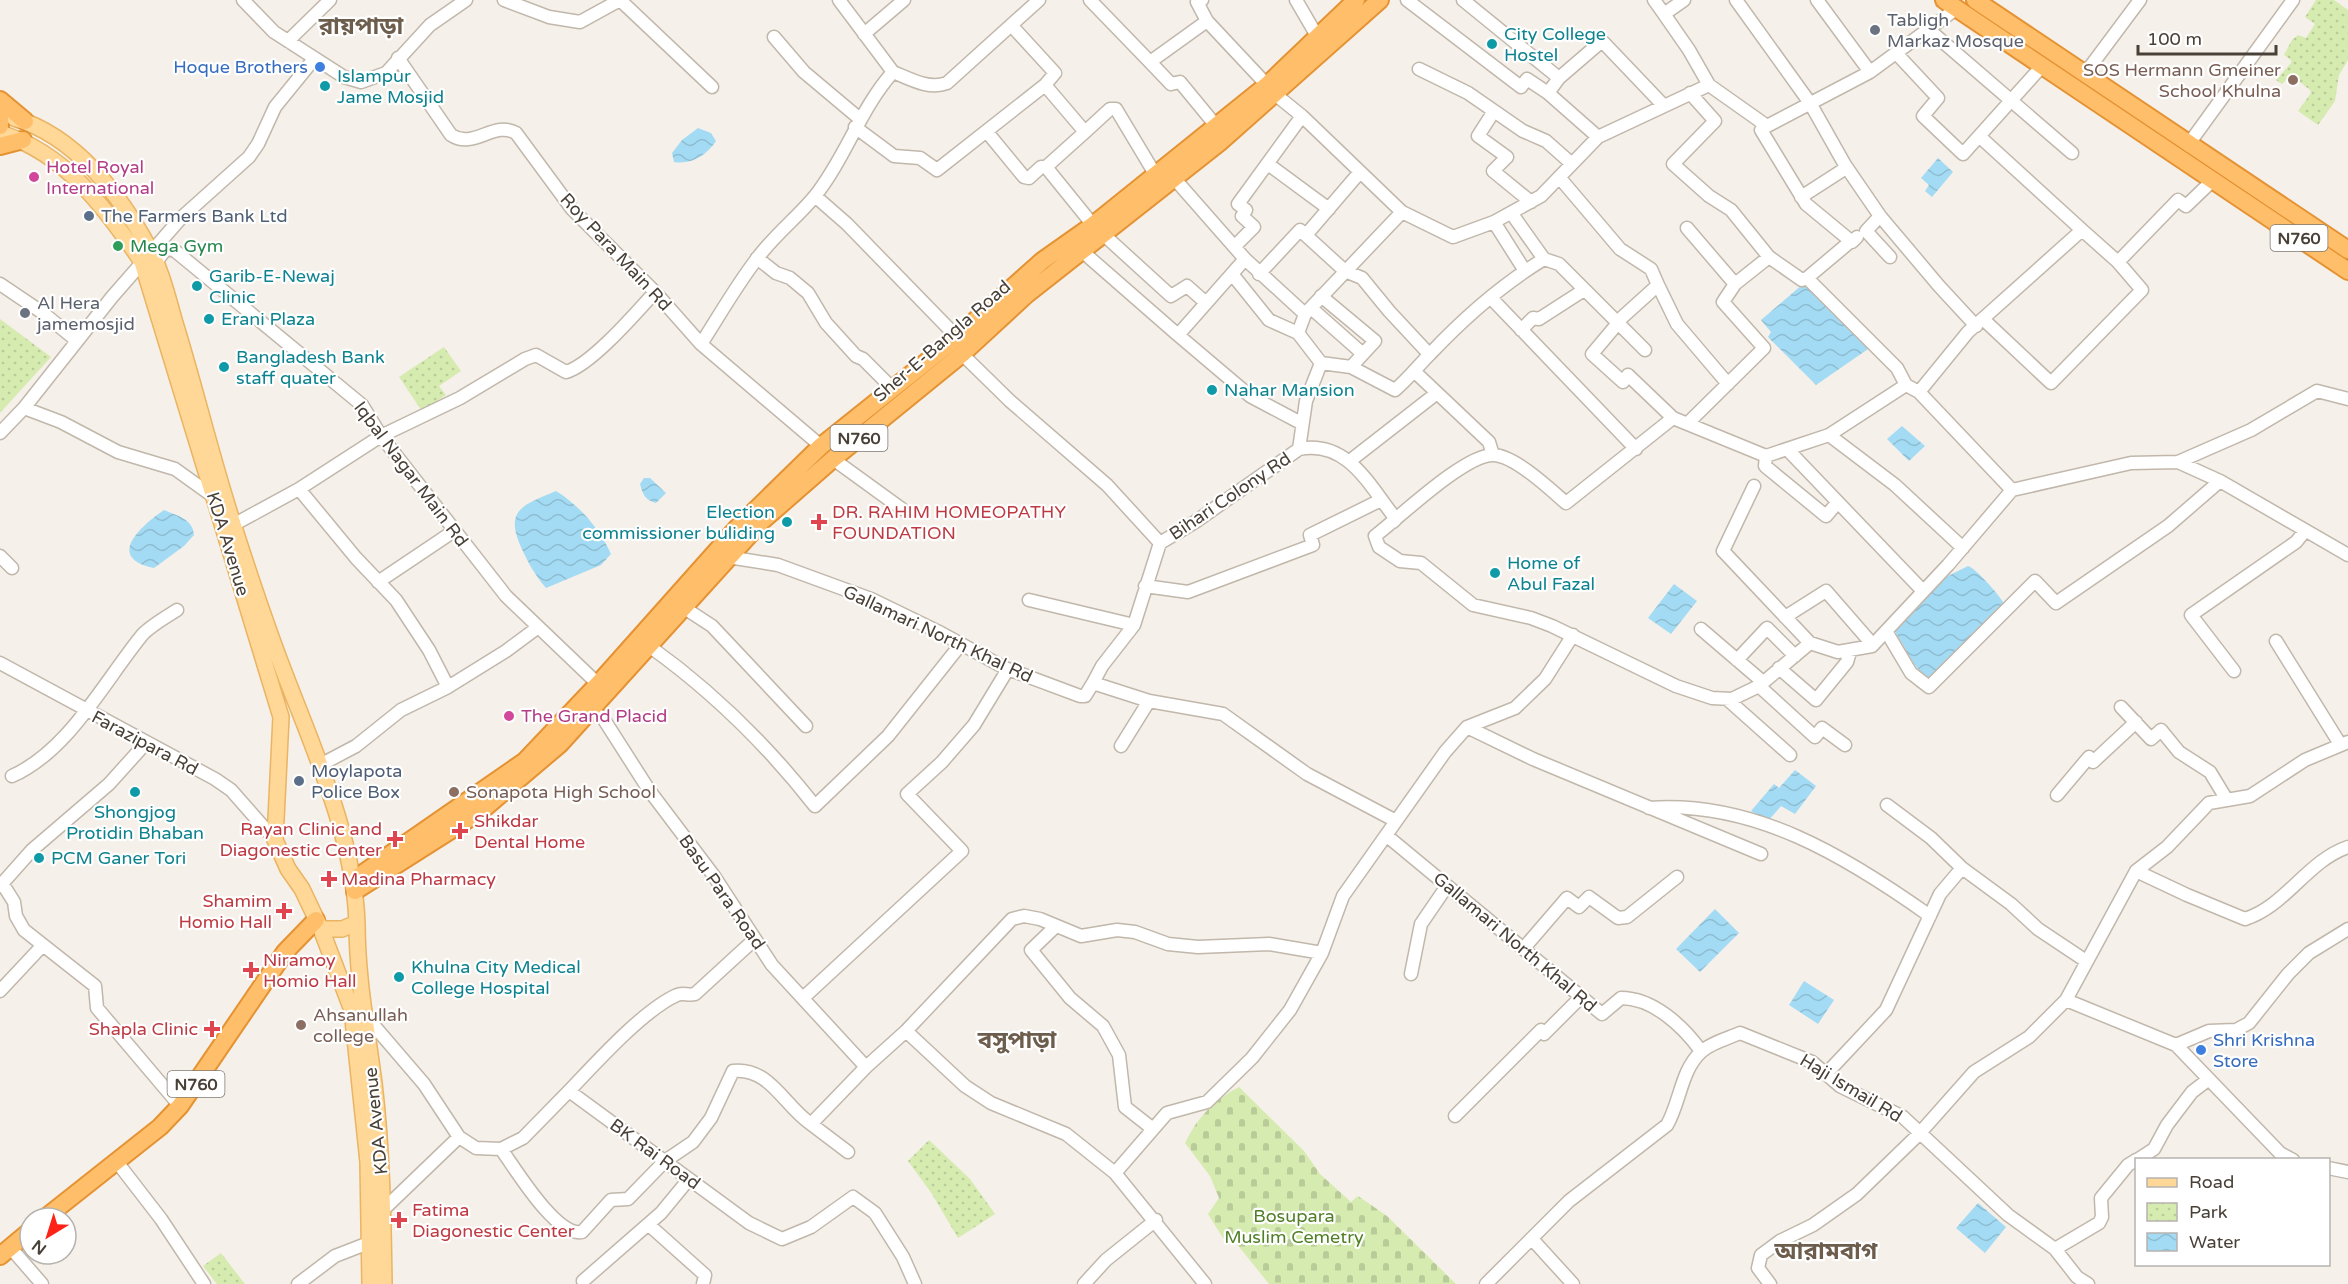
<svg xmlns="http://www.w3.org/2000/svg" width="2348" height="1284" viewBox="0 0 2348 1284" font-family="'Varela Round','Noto Sans Bengali',sans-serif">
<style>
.cemetery{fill:url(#cemetery-stones)}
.park{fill:url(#park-dots)}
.water{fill:url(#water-waves)}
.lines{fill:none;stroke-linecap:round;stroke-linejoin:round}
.minor-casing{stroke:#c1b7ab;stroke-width:15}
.major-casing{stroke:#eab462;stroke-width:18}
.highway-casing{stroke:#e59233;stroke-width:20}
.minor{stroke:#fff;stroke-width:12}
.major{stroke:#ffd898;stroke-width:15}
.highway{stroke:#ffbf6a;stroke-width:16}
.worship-dot{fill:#6b7280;stroke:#fff;stroke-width:2}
.culture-dot{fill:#0f9aa8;stroke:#fff;stroke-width:2}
.shop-dot{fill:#3f7fe0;stroke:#fff;stroke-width:2}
.education-dot{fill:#8d6e63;stroke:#fff;stroke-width:2}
.hotel-dot{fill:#d1479c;stroke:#fff;stroke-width:2}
.service-dot{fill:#5c6f8a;stroke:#fff;stroke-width:2}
.leisure-dot{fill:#2e9e5b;stroke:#fff;stroke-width:2}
.health-dot{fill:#e0444e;stroke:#fff;stroke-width:2}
.labels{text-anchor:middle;stroke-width:4.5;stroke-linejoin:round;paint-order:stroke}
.shield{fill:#fff;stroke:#807973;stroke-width:1.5}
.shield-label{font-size:16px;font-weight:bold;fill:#494037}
.worship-label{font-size:18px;fill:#5b616d;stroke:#fff;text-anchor:start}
.culture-label{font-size:18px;fill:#0d838f;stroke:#fff;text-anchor:start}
.shop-label{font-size:18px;fill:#366cbe;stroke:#fff;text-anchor:end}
.education-label{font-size:18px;fill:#785e54;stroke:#fff;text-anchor:start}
.hotel-label{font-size:18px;fill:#b23c85;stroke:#fff;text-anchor:start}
.service-label{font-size:18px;fill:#4e5e75;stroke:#fff;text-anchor:start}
.leisure-label{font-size:18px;fill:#27864d;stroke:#fff;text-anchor:start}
.street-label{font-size:18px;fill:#494037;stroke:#fff}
.health-label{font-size:18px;fill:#be3a42;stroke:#fff;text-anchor:start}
.park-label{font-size:18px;fill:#507f26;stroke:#fff}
.district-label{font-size:24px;font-weight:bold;fill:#6d5d4d;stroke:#fff}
</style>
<defs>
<pattern id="cemetery-stones" width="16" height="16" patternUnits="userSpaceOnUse" patternTransform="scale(1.5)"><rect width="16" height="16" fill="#d6ebb0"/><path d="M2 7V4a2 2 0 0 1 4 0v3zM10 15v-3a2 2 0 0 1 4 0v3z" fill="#b9cb98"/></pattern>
<pattern id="park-dots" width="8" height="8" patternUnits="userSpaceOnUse" patternTransform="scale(1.5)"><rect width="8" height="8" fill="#d6ebb0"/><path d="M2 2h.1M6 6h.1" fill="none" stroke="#b9cb98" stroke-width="1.8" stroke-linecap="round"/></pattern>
<pattern id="water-waves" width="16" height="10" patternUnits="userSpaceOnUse" patternTransform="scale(1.5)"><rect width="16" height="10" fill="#a3dbf4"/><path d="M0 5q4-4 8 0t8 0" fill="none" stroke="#8ebdd2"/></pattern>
</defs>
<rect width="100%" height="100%" fill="#f5f0e9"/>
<path class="cemetery" d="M1239 1087 1304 1151 1320 1174 1351 1202 1358 1196 1387 1216 1456 1284H1269L1236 1243 1223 1238 1208 1214 1219 1198 1210 1176 1185 1143C1197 1118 1214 1100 1239 1087Z"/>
<path class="park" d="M2316 0H2334L2348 10V60L2339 75 2335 101 2318 125 2298 111 2311 93 2310 90 2291 75 2282 84 2276 80 2291 63V60L2284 55 2292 40 2298 35 2306 38 2315 24 2305 17Z
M0 319 51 357 0 413Z
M444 347 461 371 439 386 446 395 422 411 399 377Z
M929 1140 970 1179 995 1214 958 1238 932 1194 908 1161Z
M221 1253 245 1284H217L203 1266Z"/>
<path class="water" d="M698 128 711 133 716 141C707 155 691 165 674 162L672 153 682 140Z
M1938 158 1953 172 1932 197 1925 191 1929 185 1921 178Z
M1803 284 1809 285 1871 347 1816 385 1768 337 1771 332 1761 320Z
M1902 426 1925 446 1909 461 1887 439Z
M644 478H650L666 493 656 503C645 500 643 495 640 484Z
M556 491C579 505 600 529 611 554L601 565 546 588C535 575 528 563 521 547 504 509 524 505 556 491Z
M164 510C178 516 193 519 194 535L184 546 154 568C104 558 142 525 164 510Z
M1968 566C1976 568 2003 599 2006 607L1933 679H1927L1914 664 1893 628 1944 578Z
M1674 584 1697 601 1671 634 1648 618Z
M1795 770 1816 786 1795 814 1781 806 1768 821 1751 811 1774 784 1779 788Z
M1715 909 1739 933 1700 972 1676 949Z
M1804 981 1834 1000 1818 1024 1789 1005Z
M1978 1203 2006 1227 1985 1253 1956 1228Z"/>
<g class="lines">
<defs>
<path id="minor" d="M243 0 274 32 344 77 361 82 386 73 430 25 466 0
M504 0 549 17 580 22 620 0
M620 0 712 87
M1090 0 1150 62 1207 21 1267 85
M1202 0 1197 2 1207 21
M1296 0 1317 36
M1407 0 1521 87 1527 79 1548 93
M1463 0 1559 78
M1654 0 1664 14
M1684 0 1664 14 1689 50 1709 85
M1736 0 1810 103 1845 165 1880 216 1866 231 1890 257
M1817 0 1870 72
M1011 25 1055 73 1045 85 1085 132 1110 109H1116L1155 174
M1928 29 2072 153
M864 34 904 0
M774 37 804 72 860 119
M288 41 330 0
M1896 53 1938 98 1923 116 1963 154 2043 65
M398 58 451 135C474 150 494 120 516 133L572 209 655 292 701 344 821 446
M1150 62 1171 84 1180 82 1217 127
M1419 69 1468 93 1523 131 1546 141 1572 164
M893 72C910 79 929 90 947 83L1039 0
M2084 75 2140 0
M1690 93 1715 121 1673 164 1709 196 1731 210 1769 257 1802 280 1807 278
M1276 95 1302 116 1402 212 1453 237 1494 222 1541 196 1598 137 1709 85 1767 126 1870 72 1956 9
M1494 111 1478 136 1507 157 1493 171 1531 202
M1767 126 1761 130 1806 204 1852 242 1857 237
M855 127 894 156 920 158 937 170 1045 85
M987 132 1024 177 1029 178 1041 167H1046
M1085 132 1046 167 1093 225
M1979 136 2082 230
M1598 137 1548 93 1559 78 1602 41 1664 106
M2188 145 2293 0
M1268 164 1329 209
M1173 177 1245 259 1305 314 1298 333 1321 363 1306 401 1299 449
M1559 177 1620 249 1651 269 1658 285
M815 196 847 224 957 337
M1801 197 1846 168
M1880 216 1939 286 1976 326
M1494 222 1525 271
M1687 228 1735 284 1769 257
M1104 235 1171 296 1187 286 1205 302
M1306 235 1360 172
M1851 241 1807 278 1897 368 1906 385
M1235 246 1254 227 1242 216 1246 210 1238 204 1302 116
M1083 252 1178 335 1245 259
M757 258 776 273 790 278 808 293 826 323 856 356 863 359 893 389
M1544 259 1559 264 1645 350
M156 262 166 249 174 250 362 405 381 436 506 596 598 684
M1232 274 1269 320 1298 333
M1259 274 1300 230 1345 271 1362 278 1389 311 1429 354
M0 284 43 313 76 340
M1321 296 1375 341 1351 367
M1491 298C1540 349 1587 398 1636 449
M1311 308 1363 354
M1305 314 1402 212
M1983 319 2051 383 2142 290 2118 262
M1617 322 1658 285 1677 324 1728 384
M1618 323 1592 354 1623 382 1628 375 1673 418
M1521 330 1533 318 1539 319 1584 290
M1178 335 1250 396 1301 423
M701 344C719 316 736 286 756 260 773 236 797 218 815 196 846 157 860 109 893 72L839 0
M962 354 1010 401 1107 485 1160 543 1134 625 1102 666 1093 683
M1321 363 1351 367 1395 390C1408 379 1418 366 1430 354 1463 319 1503 284 1544 259L1512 214
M1415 372 1489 442 1493 455
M1919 392 1968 332 2082 230 2118 262 2178 200 2186 206 2212 181
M24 408 61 422 118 452 175 469 214 497
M1688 423 1764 348 1723 302 1735 284
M0 433 24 408 112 297 181 218 249 157 258 144 275 107 314 59
M1829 435 1895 485 1963 548
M1787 449 1923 591
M1766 456 1765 466 1826 516 1838 502
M833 459 902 509
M1351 460 1437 393
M2178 462 2251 430 2317 391 2348 399
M1754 486 1723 551 1810 643
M299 489 356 558 396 600 429 650 448 687
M2012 490 1919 392 1906 385 1829 435 1766 456 1673 418 1566 503C1550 489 1514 455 1493 455 1464 455 1400 517 1375 536L1379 547 1400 561 1421 563 1473 605 1531 618 1552 626 1676 686 1712 698 1732 699 1759 686 1810 643 1838 652 1872 646 1948 565 2012 490 2131 463 2178 462 2220 481 2348 555
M233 525 299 489 381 436 460 398 525 359 536 355 566 372C591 365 636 313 655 292
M1160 543 1195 522 1299 449C1348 439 1370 487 1396 519L1393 522
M0 556 12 568
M728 557 778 565 871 599 941 633 1005 668 1080 696H1085L1093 683 1149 701 1223 714 1307 774 1396 821
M378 582 454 531
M1145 586 1188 592 1313 545 1310 535 1381 500
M1029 600 1134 625
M683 607 712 626 806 726
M1785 617 1826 591 1873 645
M1701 629 1763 682
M1886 631 1911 673 1929 687 2035 581 2056 603 2168 526 2220 481
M2276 641 2340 744
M649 646C712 691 767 745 815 806L888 736 961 644
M1737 660 1767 628 1795 656
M0 663 215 779 231 790 275 840
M1779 668 1816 700 1847 662 1850 652
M2234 671 2191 615 2296 542 2305 531
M1759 686 1815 737 1822 728 1845 745
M1727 699 1790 755
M2121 707 2151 739 2161 730 2179 752 2210 772 2227 800
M589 710 603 718 649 790 714 876 772 965 866 1067
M1467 727 1533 759 1761 854
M1121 746 1149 701
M320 765 356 746 401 710 448 687 506 651 537 628
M12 776C69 751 105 680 143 634 152 625 166 617 177 610
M2057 795 2089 757 2093 762 2136 722
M1887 805 1931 838 1962 868 2011 904 2038 929 2086 961
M1649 808C1754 800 1847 857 1930 916
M1387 836 1602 1014 1621 998C1653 998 1683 1026 1701 1051
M2136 871 2187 895 2245 919C2286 906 2307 861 2348 847
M0 886 32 850 109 784 145 744
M1056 926 1031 950 1070 998 1103 1026 1119 1055 1125 1107 1153 1129
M43 945 95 986 97 1008 180 1106
M1523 949 1567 898 1579 907 1589 897 1618 918 1627 917 1677 877
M1411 974 1421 924 1447 886
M0 991 43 945 24 930 16 916 14 902 2 883
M803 998 962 851 907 794 942 762 974 725 1008 669
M2066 1000 2136 871 2167 847 2209 803 2250 796 2305 760 2348 742
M364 1014 424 1084 459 1137 476 1148 501 1149 523 1138 569 1091 749 1223 782 1239 811 1227 853 1197 875 1213 903 1257 915 1284
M906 1031 965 1086 991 1103 1066 1134 1115 1173 1205 1284
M2176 1045 2209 1031 2236 1030 2249 1023 2288 974 2309 953 2348 929
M1826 1074 1886 1010 1940 894 1962 868
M569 1091C595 1064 643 1010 677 995 683 992 688 996 695 994L755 939
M1455 1116 1541 1030 1544 1034 1581 997
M811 1124 848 1152
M501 1149C515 1168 556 1237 582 1232L611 1200 628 1199 665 1161 693 1142 711 1118 733 1071C770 1067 784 1106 811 1124L866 1067 906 1031 1012 919 1024 916 1040 919 1081 936 1117 930 1135 932 1168 944 1198 947 1269 944 1322 953 1343 896 1445 752 1467 727 1515 708 1545 679 1573 635
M2137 1160 2154 1149 2167 1125 2192 1092 2209 1079
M117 1162 161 1219 204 1284
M2328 1168 2348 1172
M1115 1173 1167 1113 1207 1102 1252 1058 1290 1010 1322 953
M384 1209 459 1137
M649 1225 705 1275 703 1284
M1532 1239 1573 1284
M10 1247 42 1284
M2055 1249 2099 1223 2102 1217 2101 1198 2128 1165 2136 1160
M583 1281 661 1213 689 1179
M298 1284 335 1256 371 1242
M1084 1284 1106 1260 1156 1220
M1486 1284 1569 1201 1667 1125C1680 1103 1681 1070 1701 1052 1710 1043 1729 1038 1740 1033L1812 1062 1840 1086 1903 1117 2008 1215 2055 1249 2077 1277 2088 1284
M1770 1284 1758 1268 1761 1255 1780 1241 1813 1225 1857 1194 1919 1134 1974 1072 2029 1037 2066 1000 2176 1045 2280 1153 2293 1160"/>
<path id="major" d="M14 118C76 136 121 196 150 250 162 272 168 299 175 323 196 391 212 460 234 527 250 577 267 628 286 677 316 755 354 839 357 923L342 929H321
M0 133C65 153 105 207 142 262L281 717 275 840 288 869 302 889 321 929 352 1010 368 1162 370 1284
M357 923C357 978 367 1029 374 1083 382 1150 383 1217 384 1284"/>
<path id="highway" d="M1944 0 2348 271
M1975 0 2348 250
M0 100 25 121
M0 116V126
M0 146 23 140
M359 876 525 761 598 684 737 528 821 446 950 343 1042 261 1093 225 1267 85 1356 0
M355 891 481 811 560 744 762 521 833 459 962 354 1026 295 1219 143 1380 0
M45 1218 160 1127 180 1106 285 952 316 920
M0 1256 30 1231"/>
</defs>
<use href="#minor" class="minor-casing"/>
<use href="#major" class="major-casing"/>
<use href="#highway" class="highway-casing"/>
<use href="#minor" class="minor"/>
<use href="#major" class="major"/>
<use href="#highway" class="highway"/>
</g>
<g class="worship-dot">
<circle cx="1875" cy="30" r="6"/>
<circle cx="25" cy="313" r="6"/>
</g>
<g class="culture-dot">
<circle cx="1492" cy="44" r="6"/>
<circle cx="325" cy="86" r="6"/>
<circle cx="197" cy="286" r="6"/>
<circle cx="209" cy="319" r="6"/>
<circle cx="224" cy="367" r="6"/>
<circle cx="1212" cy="390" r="6"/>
<circle cx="787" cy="522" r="6"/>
<circle cx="1495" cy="573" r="6"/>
<circle cx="135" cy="792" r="6"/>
<circle cx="39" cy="858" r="6"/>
<circle cx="399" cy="977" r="6"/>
</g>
<g class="shop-dot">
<circle cx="320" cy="67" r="6"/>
<circle cx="2201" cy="1050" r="6"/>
</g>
<g class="education-dot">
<circle cx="2293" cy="80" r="6"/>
<circle cx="454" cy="792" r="6"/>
<circle cx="301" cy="1025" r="6"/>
</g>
<g class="hotel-dot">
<circle cx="34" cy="177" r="6"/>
<circle cx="509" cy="716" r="6"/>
</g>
<g class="service-dot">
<circle cx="89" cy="216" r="6"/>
<circle cx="299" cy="781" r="6"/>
</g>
<circle class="leisure-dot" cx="118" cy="246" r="6"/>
<g class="health-dot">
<path d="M816 513h6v6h6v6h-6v6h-6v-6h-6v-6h6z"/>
<path d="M457 822h6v6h6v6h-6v6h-6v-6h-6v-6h6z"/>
<path d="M392 830h6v6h6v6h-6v6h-6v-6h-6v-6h6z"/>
<path d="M326 870h6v6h6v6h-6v6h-6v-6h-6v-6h6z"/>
<path d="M281 902h6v6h6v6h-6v6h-6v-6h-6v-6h6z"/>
<path d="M248 961h6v6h6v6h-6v6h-6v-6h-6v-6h6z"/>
<path d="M209 1020h6v6h6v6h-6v6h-6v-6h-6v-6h6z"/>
<path d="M396 1211h6v6h6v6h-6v6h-6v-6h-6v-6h6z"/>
</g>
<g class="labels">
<g class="shield">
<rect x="2270.5" y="225" width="57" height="26" rx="4.5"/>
<rect x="830.5" y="425" width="57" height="26" rx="4.5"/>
<rect x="167.5" y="1071" width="57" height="26" rx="4.5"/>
</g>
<g class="shield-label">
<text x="2299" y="244">N760</text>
<text x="859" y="444">N760</text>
<text x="196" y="1090">N760</text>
</g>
<g class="worship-label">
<text x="1887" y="26">Tabligh<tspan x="1887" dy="21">Markaz Mosque</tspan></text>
<text x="37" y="309">Al Hera<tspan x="37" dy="21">jamemosjid</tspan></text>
</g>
<g class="culture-label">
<text x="1504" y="40">City College<tspan x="1504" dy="21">Hostel</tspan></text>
<text x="337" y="82">Islampur<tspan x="337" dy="21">Jame Mosjid</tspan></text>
<text x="209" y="282">Garib-E-Newaj<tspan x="209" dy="21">Clinic</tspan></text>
<text x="221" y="325">Erani Plaza</text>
<text x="236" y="363">Bangladesh Bank<tspan x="236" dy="21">staff quater</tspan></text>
<text x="1224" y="396">Nahar Mansion</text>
<text x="775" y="518" text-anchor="end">Election<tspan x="775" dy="21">commissioner buliding</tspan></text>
<text x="1507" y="569">Home of<tspan x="1507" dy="21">Abul Fazal</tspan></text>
<text x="135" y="818" text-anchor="middle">Shongjog<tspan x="135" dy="21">Protidin Bhaban</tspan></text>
<text x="51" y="864">PCM Ganer Tori</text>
<text x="411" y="973">Khulna City Medical<tspan x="411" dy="21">College Hospital</tspan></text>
</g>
<g class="shop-label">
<text x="308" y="73">Hoque Brothers</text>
<text x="2213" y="1046" text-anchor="start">Shri Krishna<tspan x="2213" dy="21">Store</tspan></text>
</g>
<g class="education-label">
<text x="2281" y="76" text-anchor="end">SOS Hermann Gmeiner<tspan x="2281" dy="21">School Khulna</tspan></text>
<text x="466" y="798">Sonapota High School</text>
<text x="313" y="1021">Ahsanullah<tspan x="313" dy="21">college</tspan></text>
</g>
<g class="hotel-label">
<text x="46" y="173">Hotel Royal<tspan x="46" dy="21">International</tspan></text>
<text x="521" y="722">The Grand Placid</text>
</g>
<g class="service-label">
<text x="101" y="222">The Farmers Bank Ltd</text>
<text x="311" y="777">Moylapota<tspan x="311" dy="21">Police Box</tspan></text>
</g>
<g class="leisure-label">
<text x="130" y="252">Mega Gym</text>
</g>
<g class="street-label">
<text transform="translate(616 252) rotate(47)" y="6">Roy Para Main Rd</text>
<text transform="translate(942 341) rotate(-41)" y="6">Sher-E-Bangla Road</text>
<text transform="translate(411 474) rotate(53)" y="6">Iqbal Nagar Main Rd</text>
<text transform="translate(1230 496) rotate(-34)" y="6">Bihari Colony Rd</text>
<text transform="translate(228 544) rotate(73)" y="6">KDA Avenue</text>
<text transform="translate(938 634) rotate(25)" y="6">Gallamari North Khal Rd</text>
<text transform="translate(145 743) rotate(28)" y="6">Farazipara Rd</text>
<text transform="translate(722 892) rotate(55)" y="6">Basu Para Road</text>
<text transform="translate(1515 942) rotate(40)" y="6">Gallamari North Khal Rd</text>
<text transform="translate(1851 1088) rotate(31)" y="6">Haji Ismail Rd</text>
<text transform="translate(376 1121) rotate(-96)" y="6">KDA Avenue</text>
<text transform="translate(655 1154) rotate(36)" y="6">BK Rai Road</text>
</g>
<g class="health-label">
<text x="832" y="518">DR. RAHIM HOMEOPATHY<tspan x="832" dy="21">FOUNDATION</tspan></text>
<text x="474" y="827">Shikdar<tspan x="474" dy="21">Dental Home</tspan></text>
<text x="382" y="835" text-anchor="end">Rayan Clinic and<tspan x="382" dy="21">Diagonestic Center</tspan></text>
<text x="341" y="885">Madina Pharmacy</text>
<text x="272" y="907" text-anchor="end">Shamim<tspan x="272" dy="21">Homio Hall</tspan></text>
<text x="263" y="966">Niramoy<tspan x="263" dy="21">Homio Hall</tspan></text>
<text x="198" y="1035" text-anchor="end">Shapla Clinic</text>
<text x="412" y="1216">Fatima<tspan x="412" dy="21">Diagonestic Center</tspan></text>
</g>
<g class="park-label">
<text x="1294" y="1222">Bosupara<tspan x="1294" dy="21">Muslim Cemetry</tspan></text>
</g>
<g class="district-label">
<text x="361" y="34">রায়পাড়া</text>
<text x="1017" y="1048">বসুপাড়া</text>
<text x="1826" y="1259">আরামবাগ</text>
</g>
</g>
<rect x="2135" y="1158" width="195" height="108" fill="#ffffff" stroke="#b6b3af" stroke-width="1.5"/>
<rect x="2147" y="1178" width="30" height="9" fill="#ffd898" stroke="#b6b3af" stroke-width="1.5"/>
<text x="2189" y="1188" font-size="18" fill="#494037">Road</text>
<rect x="2147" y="1203" width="30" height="18" fill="url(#park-dots)" stroke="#b6b3af" stroke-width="1.5"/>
<text x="2189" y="1218" font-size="18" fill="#494037">Park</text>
<rect x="2147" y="1233" width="30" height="18" fill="url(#water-waves)" stroke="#b6b3af" stroke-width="1.5"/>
<text x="2189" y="1248" font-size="18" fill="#494037">Water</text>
<g transform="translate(48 1236) rotate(218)"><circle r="28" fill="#ffffff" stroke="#b6b3af" stroke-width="1.5"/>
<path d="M0-4.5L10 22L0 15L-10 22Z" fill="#ff2216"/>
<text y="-9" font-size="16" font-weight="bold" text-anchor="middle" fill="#494037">N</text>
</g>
<path d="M2138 45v9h138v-9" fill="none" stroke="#494037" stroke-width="3"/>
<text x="2147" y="45" font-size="18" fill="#494037" stroke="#ffffff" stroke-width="4.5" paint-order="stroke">100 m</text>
</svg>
